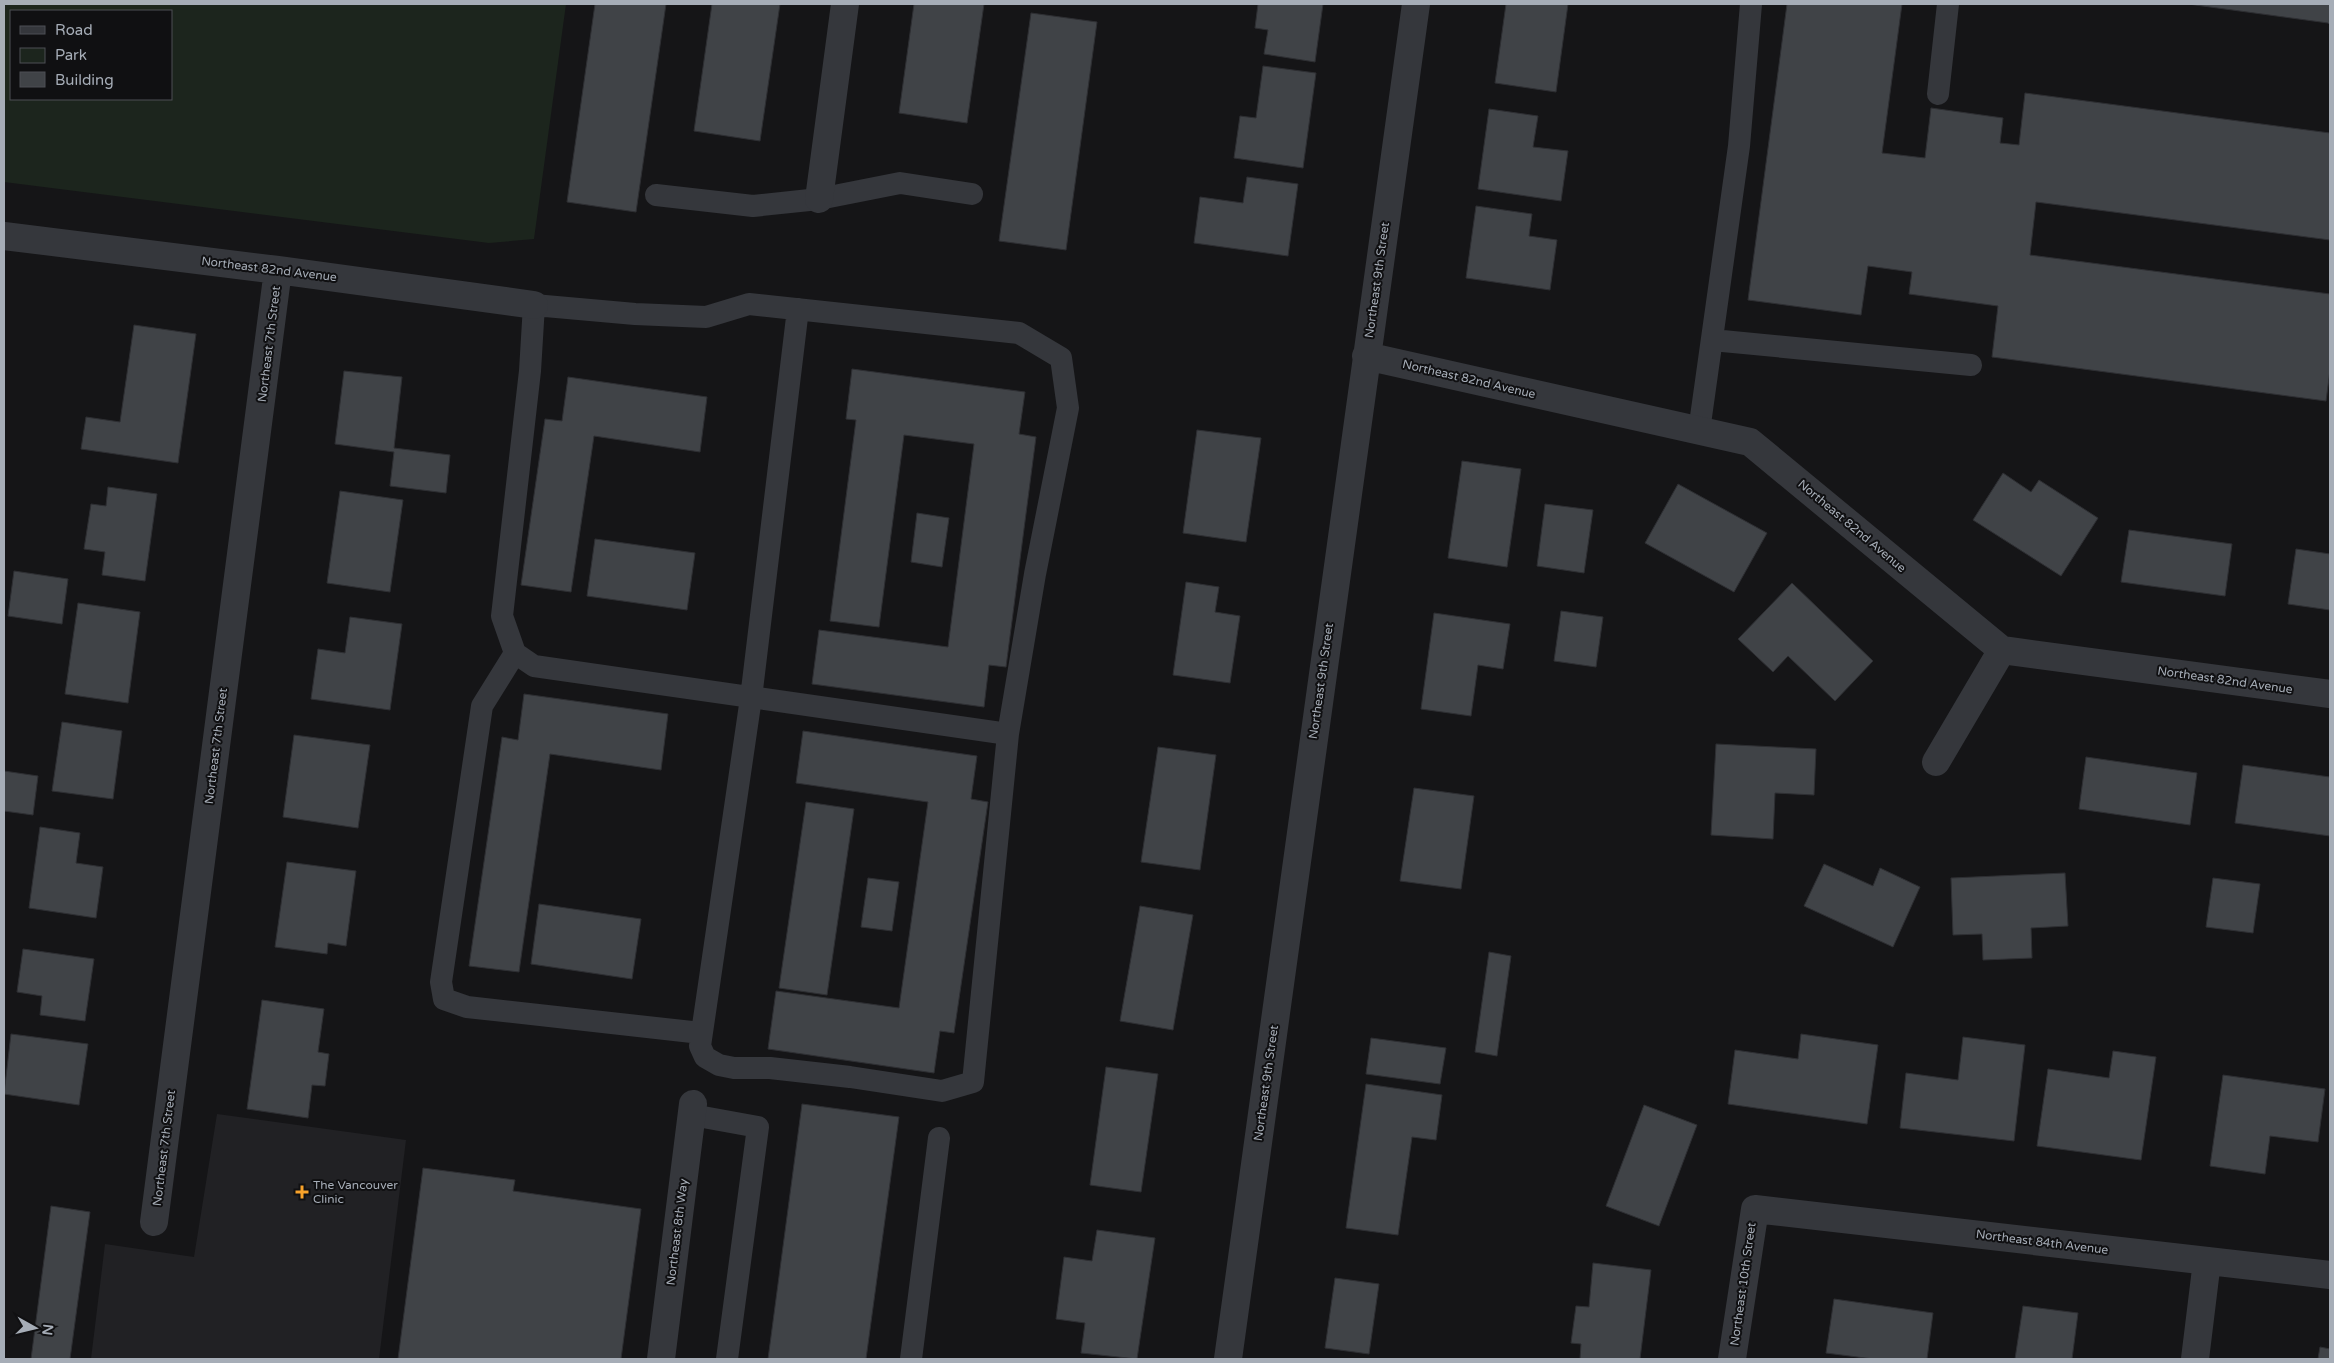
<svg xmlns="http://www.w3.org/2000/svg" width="2334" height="1363" viewBox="0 0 2334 1363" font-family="'Varela Round',sans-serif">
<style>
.built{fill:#212124}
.green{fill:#1c251d;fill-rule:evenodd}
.building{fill:#404347;stroke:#2e2f33}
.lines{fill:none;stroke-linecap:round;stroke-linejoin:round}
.lane{stroke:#35373c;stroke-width:22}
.street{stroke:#35373c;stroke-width:28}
.poi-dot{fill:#f8a32b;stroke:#101012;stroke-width:2}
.labels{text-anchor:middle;stroke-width:4;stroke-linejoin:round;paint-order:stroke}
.street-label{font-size:12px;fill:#a6adb7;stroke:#101012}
.poi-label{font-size:12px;fill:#a6adb7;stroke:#101012;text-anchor:start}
</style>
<rect width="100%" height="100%" fill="#151517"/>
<path class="built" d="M217 1114 406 1140 379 1359H91L105 1244 194 1257Z"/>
<path class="green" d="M4 4H566L534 239 489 243 4 182ZM11 11H171V99H11Z"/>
<path class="building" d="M595 4H666L636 212 567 202Z
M712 4H780L760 141 694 131Z
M914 4H984L967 123 899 113Z
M1258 4H1323L1315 62 1264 54 1268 30 1255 28Z
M1506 4H1568L1556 92 1495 83Z
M1787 4H1902L1882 153 1925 158 1931 108 2003 118 2000 143 2019 145 2025 93 2330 133V240L2036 202 2030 255 2330 294V370L2326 401 1992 357 1998 306 1909 294 1912 272 1868 266 1861 315 1748 300Z
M2188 4H2330V25L2328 23Z
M1031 13 1097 22 1066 250 999 241Z
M1263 66 1316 73 1303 168 1234 158 1240 116 1256 118Z
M1489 109 1538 116 1533 147 1568 151 1561 201 1478 189Z
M1247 177 1298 184 1288 256 1194 243 1200 197 1243 203Z
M1476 206 1532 214 1529 236 1557 240 1550 290 1466 278Z
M134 325 196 334 178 463 81 449 86 417 120 422Z
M852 369 1025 392 1019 434 1036 437 1006 667 989 665 984 707 812 684 819 630 948 647 974 444 904 435 879 627 830 621 856 420 846 419Z
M344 371 402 377 394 448 450 455 446 493 390 486 394 452 335 444Z
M568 377 707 397 700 452 594 436 571 592 521 585 545 419 562 421Z
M1197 430 1261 438 1246 542 1183 533Z
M1462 461 1521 469 1507 567 1448 558Z
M2003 473 2031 492 2039 480 2098 518 2061 576 1973 520Z
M1678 484 1767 533 1734 592 1645 543Z
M108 487 157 494 145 581 102 575 105 552 84 549 91 504 106 506Z
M340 491 403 500 390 592 327 583Z
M1545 504 1593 510 1584 573 1537 566Z
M917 513 949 518 942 567 911 562Z
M2129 530 2232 544 2225 596 2121 582Z
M595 539 695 553 687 610 587 596Z
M2296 549 2330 554V610L2288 604Z
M14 571 68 579 62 624 8 616Z
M1186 582 1219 587 1215 612 1240 616 1230 683 1173 675Z
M1792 583 1873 661 1835 701 1788 656 1773 672 1738 639Z
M78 603 140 612 128 703 65 694Z
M1561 611 1603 617 1596 667 1554 661Z
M1434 613 1510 624 1503 669 1478 665 1471 716 1421 709Z
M350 617 402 624 390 710 311 699 318 649 345 653Z
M524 694 668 714 661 770 550 754 519 972 469 966 502 737 518 740Z
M62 722 122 731 113 799 52 791Z
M803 731 977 756 971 799 988 802 954 1033 940 1031 934 1073 768 1049 776 991 899 1008 928 802 796 783Z
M294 735 370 745 358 828 283 817Z
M1716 744 1816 749 1814 795 1775 793 1773 839 1711 835Z
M1158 747 1216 755 1200 870 1141 862Z
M2086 757 2197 773 2190 825 2079 809Z
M2243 765 2330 777V836L2235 823Z
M4 771 38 776 33 815 4 811Z
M1414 788 1474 796 1461 889 1400 881Z
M806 802 854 809 827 995 779 988Z
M40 827 80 833 76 863 103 867 96 918 29 908Z
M287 862 356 871 346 946 328 943 327 954 275 947Z
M1824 864 1873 886 1880 868 1920 887 1893 947 1804 906Z
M2065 873 2068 926 2031 928 2032 958 1983 960 1982 934 1953 935 1951 878Z
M868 878 899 882 892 931 861 927Z
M2213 878 2260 884 2253 933 2206 927Z
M539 904 641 919 632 979 531 964Z
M1140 906 1193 915 1173 1030 1120 1021Z
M23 949 94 959 85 1021 40 1015 42 996 17 992Z
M1489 952 1511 956 1497 1056 1475 1052Z
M262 1000 324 1009 318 1052 329 1054 325 1086 312 1085 308 1118 247 1109Z
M11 1034 88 1044 79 1105 4 1094Z
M1801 1034 1878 1045 1867 1124 1728 1104 1735 1050 1798 1059Z
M1963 1037 2025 1045 2014 1141 1900 1128 1906 1073 1958 1080Z
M1371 1038 1446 1048 1440 1084 1366 1074Z
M2113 1051 2156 1057 2141 1160 2037 1146 2048 1069 2109 1078Z
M1106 1067 1158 1074 1141 1192 1090 1185Z
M2223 1075 2325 1089 2318 1142 2270 1136 2265 1174 2210 1166Z
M1366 1084 1442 1095 1436 1140 1412 1137 1398 1235 1346 1228Z
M802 1104 899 1117 866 1359H768Z
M1644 1105 1697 1125 1659 1226 1606 1206Z
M423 1168 515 1180 513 1191 641 1209 621 1359H398Z
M51 1206 90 1212 70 1359H31Z
M1097 1230 1155 1238 1137 1359 1081 1353 1085 1323 1056 1319 1064 1257 1092 1261Z
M1593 1263 1651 1270 1640 1359H1580L1581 1344 1571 1343 1576 1306 1589 1307Z
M1335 1278 1379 1284 1369 1354 1325 1348Z
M1834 1299 1933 1313 1927 1359H1873L1826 1353Z
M2023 1306 2078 1313 2072 1359H2015Z
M2320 1347 2330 1349V1359H2318Z"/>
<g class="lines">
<path class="lane" d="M1938 94 1948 4
M656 195 753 206 819 199 900 183 972 194
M798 309 751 698 700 1046 705 1057 719 1065 734 1068H770L850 1077 942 1091 973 1082 1008 734 1035 574 1068 408 1061 358 1019 333 749 304 706 317 635 314 534 305 530 371 502 616 515 653 534 666 1008 734
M1712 340 1971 365
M1699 431 1739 146 1751 4
M515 653 482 706 441 982 444 999 467 1007 701 1033
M692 1115 758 1127 727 1359
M911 1359 939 1138"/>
<path class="street" d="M819 199 845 4
M4 236 278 270 534 305
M1366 356 1750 442 2002 650 2330 694
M1936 762 2002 650
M154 1222 278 270
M661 1359 693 1104
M1228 1359 1416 4
M1732 1359 1755 1209 2330 1275
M2195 1359 2207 1261"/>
</g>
<path class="poi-dot" d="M299.5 1184.5h5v5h5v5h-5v5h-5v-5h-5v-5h5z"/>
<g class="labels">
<g class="street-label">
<text transform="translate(269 269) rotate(7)" y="4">Northeast 82nd Avenue</text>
<text transform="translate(1377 280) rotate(-82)" y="4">Northeast 9th Street</text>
<text transform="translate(269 344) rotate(-83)" y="4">Northeast 7th Street</text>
<text transform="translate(1469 379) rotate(13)" y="4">Northeast 82nd Avenue</text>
<text transform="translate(1852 526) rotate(40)" y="4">Northeast 82nd Avenue</text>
<text transform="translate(2225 680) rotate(8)" y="4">Northeast 82nd Avenue</text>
<text transform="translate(1321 681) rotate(-82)" y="4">Northeast 9th Street</text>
<text transform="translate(216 746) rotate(-83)" y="4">Northeast 7th Street</text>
<text transform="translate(1266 1083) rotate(-82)" y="4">Northeast 9th Street</text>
<text transform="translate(164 1148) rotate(-83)" y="4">Northeast 7th Street</text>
<text transform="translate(677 1232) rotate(-83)" y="4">Northeast 8th Way</text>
<text transform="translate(2042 1242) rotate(7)" y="4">Northeast 84th Avenue</text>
<text transform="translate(1743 1284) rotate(-82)" y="4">Northeast 10th Street</text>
</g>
<g class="poi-label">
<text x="313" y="1189">The Vancouver<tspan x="313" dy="14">Clinic</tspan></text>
</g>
</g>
<rect width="2334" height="1363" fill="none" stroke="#a6adb7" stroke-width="10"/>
<rect x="10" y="10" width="162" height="90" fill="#101012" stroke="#4c4f54"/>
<rect x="20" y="26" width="25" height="8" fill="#35373c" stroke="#4c4f54"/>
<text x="55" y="35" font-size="15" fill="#a6adb7">Road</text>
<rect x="20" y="48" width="25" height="15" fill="#1c251d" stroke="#4c4f54"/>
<text x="55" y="60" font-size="15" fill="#a6adb7">Park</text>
<rect x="20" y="72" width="25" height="15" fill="#404347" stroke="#4c4f54"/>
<text x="55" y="85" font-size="15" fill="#a6adb7">Building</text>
<g transform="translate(35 1328) rotate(98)" stroke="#101012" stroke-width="4" paint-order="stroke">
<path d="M0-4L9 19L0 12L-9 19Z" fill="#a6adb7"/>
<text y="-8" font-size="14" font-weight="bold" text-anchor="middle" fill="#a6adb7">N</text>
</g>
</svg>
